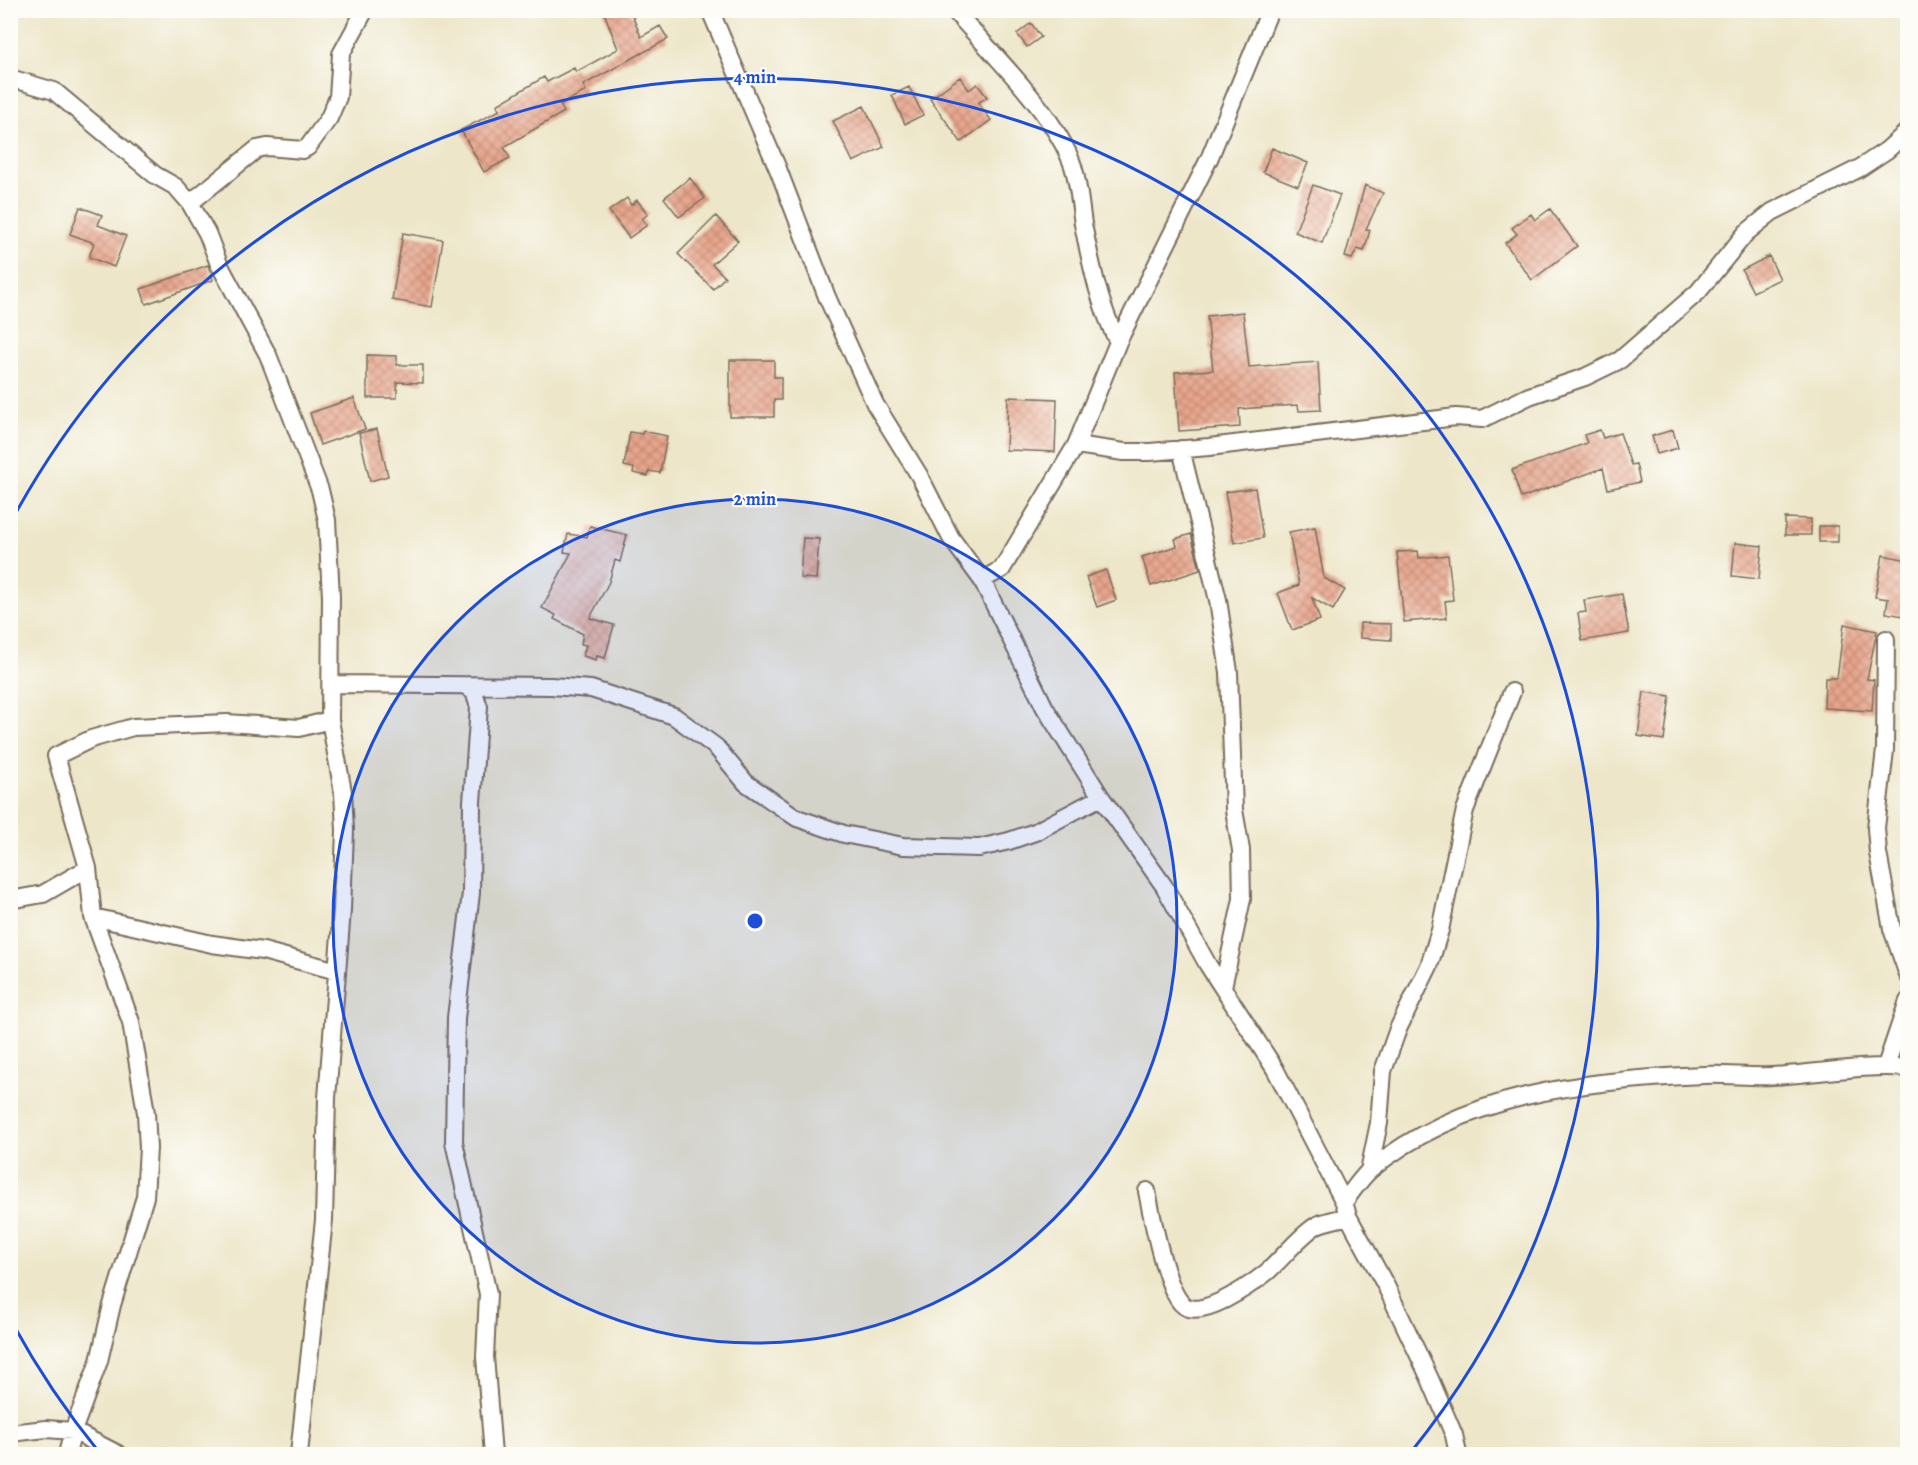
<svg xmlns="http://www.w3.org/2000/svg" width="1918" height="1465" viewBox="0 0 1918 1465" font-family="Alegreya,serif">
<style>
.building{fill:url(#building-cross-hatch)}
.lines{fill:none;stroke-linecap:round;stroke-linejoin:round}
.minor-casing{stroke:#796c5a;stroke-width:20}
.minor{stroke:#fff;stroke-width:16}
.ring{fill:none;stroke:#1d4ed8;stroke-width:3}
.centre{fill:#1d4ed8;stroke:#fdfcf7;stroke-width:3}
.ring-label{font-size:18px;text-anchor:middle;font-weight:bold;fill:#1d4ed8;stroke:#fdfcf7;stroke-width:4.5;stroke-linejoin:round;paint-order:stroke}
</style>
<defs>
<pattern id="building-cross-hatch" width="8" height="8" patternUnits="userSpaceOnUse" patternTransform="scale(1.5)"><rect width="8" height="8" fill="#e8a58c"/><path d="M0 0l8 8M0 8l8-8" fill="none" stroke="#bd8772"/></pattern>
</defs>
<rect width="100%" height="100%" fill="#fdfcf7"/>
<filter id="ink" filterUnits="userSpaceOnUse"><feTurbulence type="fractalNoise" baseFrequency=".0167" numOctaves="2"/><feDisplacementMap in="SourceGraphic" scale="12" xChannelSelector="R" yChannelSelector="G"/><feConvolveMatrix kernelMatrix="1 2 1 2 8 2 1 2 1" color-interpolation-filters="sRGB"/></filter>
<filter id="wash" filterUnits="userSpaceOnUse"><feTurbulence type="fractalNoise" baseFrequency=".008" numOctaves="4" result="noise"/><feDisplacementMap in="SourceGraphic" scale="24" xChannelSelector="R" yChannelSelector="G"/><feGaussianBlur stdDeviation="1.35" result="paint"/><feColorMatrix in="noise" values="0 0 0 0 0 0 0 0 0 0 0 0 0 0 0 0 0 1.4 0 .05"/><feComposite in="paint" operator="in"/></filter>
<g filter="url(#wash)">
<rect width="100%" height="100%" fill="#ede6c9"/>
<g id="blocks">
<path class="building" d="M603 10H630L641 37 660 26 668 39 583 85 586 91 560 105 564 112 504 147 510 158 484 172 461 130 500 110 497 105 544 77 547 82 574 68 576 72 618 49Z
M1031 23 1041 37 1027 47 1017 34Z
M960 77 969 90 977 84 987 97 978 103 991 120 961 142 930 99Z
M909 87 923 115 905 124 892 95Z
M864 106 884 147 853 162 833 121Z
M1272 148 1308 163 1298 186 1263 172Z
M690 178 705 198 679 217 664 198Z
M1313 185 1340 195 1322 243 1295 232Z
M1365 185 1383 193 1366 229 1370 230 1364 251 1357 249 1352 259 1345 257Z
M627 198 631 205 637 200 648 214 642 219 647 225 629 238 609 211Z
M80 207 102 215 98 225 126 236 114 267 89 257 94 243 70 234Z
M1550 209 1577 246 1532 280 1505 243 1517 234 1512 228 1531 214 1535 220Z
M716 216 738 241 712 264 725 277 713 289 678 254Z
M403 233 443 240 432 307 392 300Z
M1769 256 1780 279 1753 292 1742 270Z
M208 265 213 280 146 304 141 289Z
M1243 312 1249 367 1318 362 1321 410 1299 411 1298 405 1239 409 1240 427 1179 431 1175 372 1213 370 1207 316Z
M367 355 397 356V365H423V383L397 382V398H367Z
M730 360H774V377H781V400H774V417H730Z
M1008 397 1057 399 1055 452 1006 450Z
M354 398 365 429 320 445 310 413Z
M377 429 388 476 370 481 359 433Z
M1600 430 1603 438 1620 433 1631 465 1636 464 1640 482 1608 489 1603 468 1521 498 1512 470 1587 443 1584 435Z
M1673 430 1678 448 1657 454 1652 436Z
M643 431 667 436 660 473 649 471 648 476 633 473 634 468 624 466 630 432 642 434Z
M1255 488 1263 538 1234 543 1225 492Z
M1785 518 1811 519V535H1785Z
M590 526 627 535 620 562 615 560 609 582 590 618 614 625 605 658 597 656 596 660 583 656 586 645 581 644 583 634 554 619 556 615 542 608 571 553 564 552 568 534 587 537Z
M1819 526H1838V542H1819Z
M1315 527 1324 578 1345 590 1333 610 1312 598 1320 620 1292 630 1278 593 1299 585 1289 532Z
M1191 534 1200 570 1151 586 1142 557 1177 546 1175 539Z
M803 538 819 539 816 579 800 578Z
M1735 543 1762 546 1759 579 1732 576Z
M1418 551 1419 558 1448 555 1453 600 1445 601 1447 618 1404 622 1397 552Z
M1883 555 1908 560V603L1905 602 1903 616 1886 613 1888 599 1875 597Z
M1106 570 1116 600 1097 607 1086 577Z
M1622 594 1629 633 1582 641 1578 613 1586 612 1584 600Z
M1360 623 1391 624V640L1360 638Z
M1844 624 1877 631 1867 679 1874 680 1872 711 1824 708 1825 678H1837Z
M1644 692 1670 696 1664 740 1638 736Z"/>
</g>
</g>
<g filter="url(#ink)">
<use href="#blocks" fill-opacity="0" stroke="#796c5a" stroke-width="1.5"/>
<g class="lines">
<defs>
<path id="minor" d="M710 10 778 169 827 297 875 404 919 475 951 538 982 580 1045 708 1101 797 1164 886 1208 965 1275 1069 1344 1202 1348 1216 1386 1286 1430 1379 1454 1435 1458 1454
M954 10C991 53 1055 113 1073 166 1079 185 1080 204 1083 224 1091 264 1099 305 1118 342
M10 78 54 91 155 175 176 187 190 203 207 233 219 264 268 355 320 490 327 520 331 597 330 720 343 792 345 830 342 910 327 1098 324 1220 299 1454
M190 203 257 149 267 147 303 150 308 147 329 118 338 97 341 54 365 10
M1076 445 1124 452H1150L1209 447 1456 417 1482 419 1529 396 1585 377 1620 360 1698 292 1746 233 1772 212 1860 168 1887 150 1908 131
M1181 449 1218 600 1229 672 1234 810 1241 850 1242 899 1223 987
M982 580 1002 569 1076 445 1118 342 1209 159 1270 10
M1886 639 1885 750 1876 828 1878 853 1892 929 1908 975
M332 684 551 686 591 689 674 716 716 747 746 783 797 818 844 834 903 846 979 848 1009 841 1035 832 1101 797
M466 686 474 692 479 707 472 802 471 893 456 1018 454 1142 488 1294 485 1357 493 1454
M10 900 43 894 88 868
M93 917 212 944 263 951 337 971
M1886 1066 1908 1001
M1369 1171 1379 1123 1383 1071 1398 1029 1429 966 1440 930 1465 810 1512 692
M1147 1191C1152 1217 1165 1287 1182 1304 1199 1322 1252 1284 1267 1272 1283 1258 1299 1236 1317 1225 1326 1221 1339 1219 1348 1216
M1344 1202C1352 1192 1360 1179 1370 1170 1463 1093 1587 1080 1704 1075 1727 1074 1749 1077 1772 1076 1817 1074 1862 1064 1908 1068
M10 1433 46 1429 73 1431 118 1454
M67 1454 73 1431 99 1361 112 1305 145 1197 148 1148 146 1113 131 1022 93 917 88 868 56 756 91 739 133 727 227 723 299 728 330 720"/>
</defs>
<use href="#minor" class="minor-casing"/>
<use href="#minor" class="minor"/>
</g>
</g>
<circle cx="755" cy="921" r="422" fill="#1d4ed8" fill-opacity=".12"/>
<g class="ring">
<circle cx="755" cy="921" r="422"/>
<path d="M99 1452A844 844 0 0 1 13 1324M13 518A844 844 0 1 1 1411 1452"/>
</g>
<circle cx="755" cy="921" r="9" class="centre"/>
<g class="ring-label">
<text x="755" y="83">4 min</text>
<text x="755" y="505">2 min</text>
</g>
<rect width="1918" height="1465" fill="none" stroke="#fdfcf7" stroke-width="36"/>
</svg>
